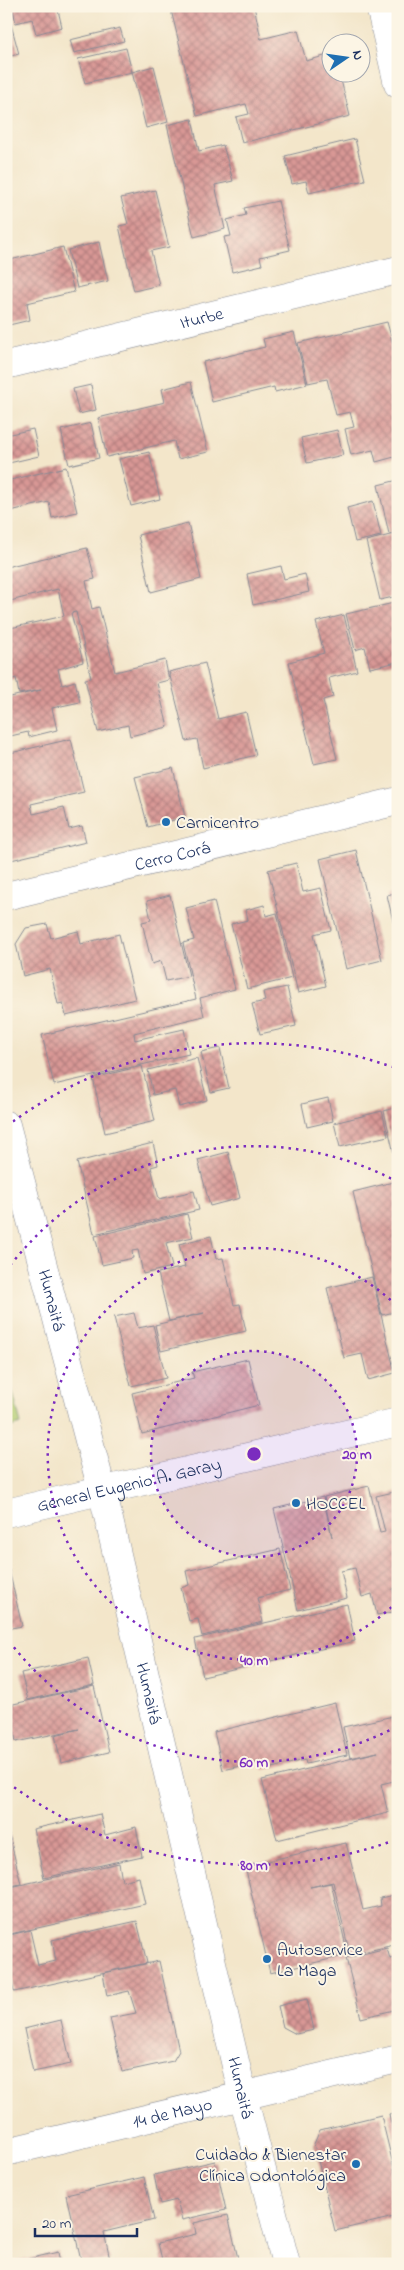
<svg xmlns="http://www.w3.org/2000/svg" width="404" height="2270" viewBox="0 0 404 2270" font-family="'Indie Flower',sans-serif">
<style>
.green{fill:#b3cd72;stroke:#677e68}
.building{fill:url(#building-cross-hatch)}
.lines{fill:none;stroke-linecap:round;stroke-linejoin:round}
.street-casing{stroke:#878a94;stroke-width:29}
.secondary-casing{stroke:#878a94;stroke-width:29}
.street{stroke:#fff;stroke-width:28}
.secondary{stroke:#fff;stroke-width:28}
.ring{fill:none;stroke:#7b2cbf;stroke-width:2.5;stroke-dasharray:2.5 5}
.poi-dot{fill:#1f6fb2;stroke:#fcf5e5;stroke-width:2}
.labels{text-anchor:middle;stroke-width:4;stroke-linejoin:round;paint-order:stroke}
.street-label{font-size:18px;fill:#1b2f5e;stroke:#fcf5e5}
.poi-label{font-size:18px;fill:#1b2f5e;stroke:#fcf5e5;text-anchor:start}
.centre{fill:#7b2cbf;stroke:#fcf5e5;stroke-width:2.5}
.ring-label{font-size:15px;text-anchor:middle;font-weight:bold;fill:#7b2cbf;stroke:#fcf5e5;stroke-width:4;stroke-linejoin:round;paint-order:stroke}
</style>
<defs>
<pattern id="building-cross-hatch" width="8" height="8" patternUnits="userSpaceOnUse" patternTransform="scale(1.25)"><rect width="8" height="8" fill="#d99895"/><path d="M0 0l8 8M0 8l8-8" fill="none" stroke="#af7c7d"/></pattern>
</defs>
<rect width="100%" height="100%" fill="#fcf5e5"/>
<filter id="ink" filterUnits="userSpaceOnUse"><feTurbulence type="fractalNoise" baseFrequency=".02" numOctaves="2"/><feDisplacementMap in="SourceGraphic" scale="10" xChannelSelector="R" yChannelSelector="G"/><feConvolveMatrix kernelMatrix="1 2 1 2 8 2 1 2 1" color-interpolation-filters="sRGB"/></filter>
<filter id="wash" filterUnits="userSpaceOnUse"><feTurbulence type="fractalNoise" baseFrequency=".0096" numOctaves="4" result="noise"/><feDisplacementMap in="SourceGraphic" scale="20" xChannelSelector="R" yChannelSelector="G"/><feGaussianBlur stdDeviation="1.12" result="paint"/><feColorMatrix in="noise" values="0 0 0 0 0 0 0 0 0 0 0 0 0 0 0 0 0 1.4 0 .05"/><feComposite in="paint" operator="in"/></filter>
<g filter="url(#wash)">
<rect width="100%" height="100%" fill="#f3e6ca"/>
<path class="green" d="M6 1366 21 1424 6 1428Z"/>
<g id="blocks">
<path class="building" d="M6 6 19 54 6 57Z
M12 6H57L62 27 36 34 32 19 16 23Z
M170 6H254L261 39 298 30 306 61 332 54V72H339L350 116 242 143 236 117 249 114 246 104 197 116Z
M120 28 124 41 74 53 70 40Z
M126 48 132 72 85 83 78 59Z
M154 66 168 122 146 128 132 72Z
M192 119 199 151 223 145 233 181 215 185 225 229 194 237 167 125Z
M355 139 365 180 309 193 306 181 292 184 285 156Z
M155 190 169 247 151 251 159 285 134 291 119 226 128 224 121 198Z
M278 201 290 250 260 257 262 265 232 272 224 237 231 236 227 220 246 215 244 208Z
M99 242 108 281 77 288 68 250Z
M63 247 74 292 27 303 30 320 9 325 6 314V261Z
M387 322 398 363V456L376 462 373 450 351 455 345 429 354 427 350 412 336 415 327 379 308 383 298 343Z
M294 332 307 384 275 392 274 387 212 402 203 362 265 347 263 339Z
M191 382 208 452 178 459 174 441 107 457 98 418 165 402 162 389Z
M91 385 96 410 79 414 73 389Z
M91 423 99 458 69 465 61 430Z
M33 429 39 456 9 463 6 454V435Z
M337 430 343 455 307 463 301 438Z
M149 452 160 499 131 506 119 459Z
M66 467 77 512 52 518 49 502 6 512V481Z
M398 480V532L389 534 378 485Z
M373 501 381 536 355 542 347 508Z
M188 523 201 579 151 592 138 535Z
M398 533V596L380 600 366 541Z
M87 548 95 579 86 581 92 609 99 607 115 672 165 660 169 680 157 683 168 727 130 736 128 725 98 732 85 679 91 678 76 612 71 613 83 662 58 669 62 685 75 681 80 702 52 708 57 730 29 737 28 732 6 737V698L41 690 19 694 16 678 6 681V629L64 616 58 589 6 602V567Z
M281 566 284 579 305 574 309 592 253 605 247 574Z
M398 602V662L370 668 365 647 355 650 346 614Z
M344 615 357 671 329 678 333 697 323 700 337 759 314 764 289 662 324 653 316 622Z
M205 663 218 719 246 712 256 755 203 768 197 739 186 741 169 672Z
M71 739 84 792 31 804 33 814 64 807 69 829 82 826 86 842 11 860 6 840V754Z
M173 768 185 817 148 827 135 777Z
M356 850 382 960 346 969 320 859Z
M296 863 303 892 321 888 331 930 314 934 326 986 298 993 268 870Z
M398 892V938H397L387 895Z
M170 895 189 976 166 981 161 961 152 964 142 922 151 920 147 901Z
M214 901 235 989 200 998 204 1016 134 1033 135 1040 184 1029 189 1054 54 1085 42 1035 196 999 183 943 194 940 186 908Z
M264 905 266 916 277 913 292 978 247 989 231 924 248 920 246 910Z
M47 924 51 938 78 931 81 944 119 934 135 999 66 1016 63 1003 58 1004 50 969 23 976 16 944 26 928Z
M287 987 296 1026 260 1034 252 1004 265 1001 263 992Z
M220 1048 229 1088 211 1092 201 1052Z
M197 1058 207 1100 179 1107 175 1090 153 1095 148 1070Z
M142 1066 155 1121 105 1133 93 1078Z
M328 1098 333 1121 307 1127 302 1104Z
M398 1107V1161L396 1162 384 1111Z
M382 1111 388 1136 340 1147 334 1123Z
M153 1143 158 1165 151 1167 159 1199 194 1191 199 1210 94 1234 77 1162Z
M228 1152 240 1198 210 1206 198 1160Z
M397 1181 398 1311 382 1315 353 1192Z
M187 1214 193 1237 166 1243 172 1267 143 1274 138 1250 132 1251 133 1258 102 1265 95 1236Z
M211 1236 216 1259 223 1258 234 1305 240 1304 246 1331 161 1351 155 1325 204 1313 169 1321 158 1273 185 1267 179 1244Z
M372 1277 395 1373 368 1380 362 1354 344 1358 327 1288Z
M134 1313 138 1328 153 1325 166 1378 131 1386 114 1317Z
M248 1359 259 1405 142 1434 132 1393 194 1378 192 1372Z
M369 1486 380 1533 385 1532 376 1496 398 1491V1588L393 1589 398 1611 377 1615 372 1594 362 1597 355 1568 341 1571 347 1598 298 1610 274 1509 323 1497 332 1537 324 1497Z
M280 1549 290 1590 257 1598 263 1622 202 1636 198 1619 189 1621 181 1588 189 1585 186 1571Z
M9 1570 22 1626 6 1629V1571Z
M347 1604 355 1641 203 1677 195 1639Z
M88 1658 94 1685 28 1700 21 1673Z
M94 1686 109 1752 61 1763 55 1735 79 1729 16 1742 9 1705Z
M335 1703 347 1755 306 1764 305 1760 263 1770 260 1762 223 1770 214 1732Z
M398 1715V1780L381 1784 388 1813 277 1840 262 1780 378 1752 350 1758 343 1727Z
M100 1814 105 1835 136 1827 142 1856 44 1878 33 1829Z
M9 1834 21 1884 6 1887V1835Z
M346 1843 363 1910 381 1906 380 1898 398 1894V1944L350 1955 333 1882 310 1887 331 1883 348 1955 270 1973 245 1866Z
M119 1863 122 1881 139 1877 145 1904 6 1935V1888Z
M137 1921 147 1963 14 1992 6 1957V1936L30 1930 38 1965 56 1961 52 1940Z
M387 1948 390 1959 398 1957V2009L361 2018 346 1958Z
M159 1961 179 2051 173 2061 122 2072 110 2018 136 2013 129 1991 107 1996 103 1973Z
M307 1999 314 2030 296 2034 283 2027 278 2006Z
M61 2020 71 2064 33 2072 24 2029Z
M398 2112V2149H397L389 2114Z
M381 2115 398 2185V2216L335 2231 314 2144 320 2130Z
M215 2161 226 2210 182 2220 177 2200 160 2204 154 2175Z
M144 2177 154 2220 104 2232 110 2260 82 2264 66 2195Z
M228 2215 239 2263 163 2264 158 2243 196 2234 194 2223Z
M58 2252 60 2264H11V2263Z"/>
</g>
</g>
<g filter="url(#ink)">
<use href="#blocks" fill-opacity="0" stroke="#878a94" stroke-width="1"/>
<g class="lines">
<defs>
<g id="street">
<path id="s1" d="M6 365 398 270"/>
<path id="s2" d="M6 1125 102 1490 243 2096 286 2264"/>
<path id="s3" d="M6 1513 398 1422"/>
<path id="s4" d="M6 2152 398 2059"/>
</g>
<g id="secondary">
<path d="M380 6 398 84"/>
<path id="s5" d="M6 896 398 801"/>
</g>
</defs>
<use href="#street" class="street-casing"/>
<use href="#secondary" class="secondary-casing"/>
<use href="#street" class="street"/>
<use href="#secondary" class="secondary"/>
</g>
</g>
<circle cx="254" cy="1454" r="103" fill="#7b2cbf" fill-opacity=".12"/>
<g class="ring">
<circle cx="254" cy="1454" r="103"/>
<path d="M397 1602A206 206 0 1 1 397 1306"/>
<path d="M396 1727A308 308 0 0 1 6 1637M6 1271A308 308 0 0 1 396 1181"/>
<path d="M395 1840A411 411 0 0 1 7 1782M7 1126A411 411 0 0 1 395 1068"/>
</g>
<g class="poi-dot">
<circle cx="166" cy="822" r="5"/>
<circle cx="296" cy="1503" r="5"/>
<circle cx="267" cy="1959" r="5"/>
<circle cx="356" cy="2164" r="5"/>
</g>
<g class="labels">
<g class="street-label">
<text dy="6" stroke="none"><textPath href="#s1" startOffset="201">Iturbe</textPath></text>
<text dy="6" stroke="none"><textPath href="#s5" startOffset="171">Cerro Corá</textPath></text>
<text dy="6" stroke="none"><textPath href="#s2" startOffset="181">Humaitá</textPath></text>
<text dy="6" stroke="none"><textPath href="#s3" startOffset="126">General Eugenio A. Garay</textPath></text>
<text dy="6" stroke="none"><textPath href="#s2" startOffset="586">Humaitá</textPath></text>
<text dy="6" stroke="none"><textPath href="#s2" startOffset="991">Humaitá</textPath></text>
<text dy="6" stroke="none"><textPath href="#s4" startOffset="171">14 de Mayo</textPath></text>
</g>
<g class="poi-label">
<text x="176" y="828">Carnicentro</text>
<text x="306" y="1509">HOCCEL</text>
<text x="277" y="1955">Autoservice<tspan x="277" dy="21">La Maga</tspan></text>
<text x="346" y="2160" text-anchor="end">Cuidado &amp; Bienestar<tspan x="346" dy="21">Clínica Odontológica</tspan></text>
</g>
</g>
<circle cx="254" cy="1454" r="8" class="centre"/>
<g class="ring-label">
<text x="357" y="1459">20 m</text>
<text x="254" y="1665">40 m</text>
<text x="254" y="1767">60 m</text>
<text x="254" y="1870">80 m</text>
</g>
<rect width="404" height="2270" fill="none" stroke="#fcf5e5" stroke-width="25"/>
<g transform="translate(346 58) rotate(77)"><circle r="24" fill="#fcf5e5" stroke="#a2a6af"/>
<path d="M0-4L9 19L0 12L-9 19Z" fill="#1f6fb2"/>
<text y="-8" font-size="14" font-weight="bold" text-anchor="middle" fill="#1b2f5e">N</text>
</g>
<path d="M35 2228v8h102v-8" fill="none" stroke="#1b2f5e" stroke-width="2.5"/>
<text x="42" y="2228" font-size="15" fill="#1b2f5e" stroke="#fcf5e5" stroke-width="4" paint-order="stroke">20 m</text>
</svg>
